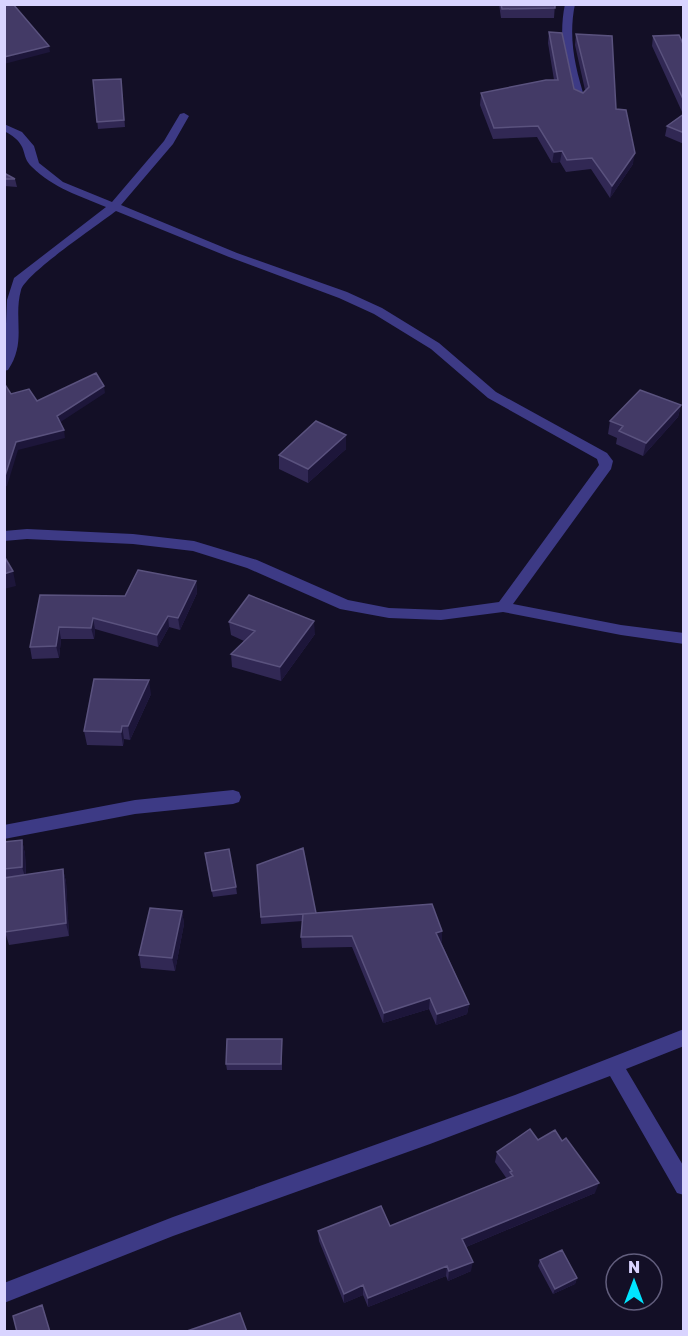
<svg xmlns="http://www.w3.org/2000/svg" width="688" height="1336" viewBox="0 0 688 1336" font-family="'Golos Text',sans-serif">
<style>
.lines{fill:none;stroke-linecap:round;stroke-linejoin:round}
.minor{fill:#3d3a85;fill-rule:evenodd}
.wall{fill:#312854}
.shaded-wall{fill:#1d163a}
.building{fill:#433a66;stroke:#5a527e;stroke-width:1.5}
</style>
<rect width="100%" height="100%" fill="#130f26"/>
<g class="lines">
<path class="minor" d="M565 4H575C568 38 575 67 585 99L580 102 575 99C565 67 558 38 565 4Z
M184 113 189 116 173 144 121 205 237 253 347 292 382 308 439 343 496 392 607 453 613 461 611 469 513 604 621 625 684 633V644L621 635 503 612 441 620 389 618 340 609 247 568 193 551 133 544 27 539 4 541V531L27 529 133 534 194 541 257 560 348 600 389 608 441 610 499 602 599 465 597 459 488 398 431 349 374 314 339 298 229 257 116 211C98 225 26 273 21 290 13 319 27 342 8 370L4 371 7 300 14 278 106 207C80 196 53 188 32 167 19 155 31 145 4 131V124L22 132 34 146 39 163 63 182 112 202 164 141 180 114Z
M233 790 239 792 241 797 239 802 233 804 135 814 4 839V825L135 800Z
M684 1029V1046L626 1069 684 1167V1195L677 1193 610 1076 430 1144 173 1236 4 1303V1283L173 1217 515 1095Z"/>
</g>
<path class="wall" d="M499 4H555L554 18H501Z
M549 32 574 89 583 93 585 90 575 45 576 34 616 109 633 164 610 198 591 169 566 172 560 162 552 163 537 137 493 139 480 105 481 93 554 80 548 43Z
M653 36 684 46V144L665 136 667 126 683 114 652 46Z
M121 79 125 127 98 129 93 80Z
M4 173 15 179 17 187 4 186Z
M681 405 678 417 643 456 616 444 617 438 608 434 610 421Z
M346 435V449L308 483 279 469V455Z
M196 581 197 593 180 630 169 627 158 647 95 629 94 639H61L59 658 32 659 30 647 40 595 125 596Z
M229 622 315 634 281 681 232 667 231 654 244 641 231 635Z
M151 694 130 740 124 739 123 746 87 745 84 731Z
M22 840 25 854 26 875 63 869 66 882 69 936 9 945 5 932 4 842Z
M206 860 236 887 237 894 213 897Z
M257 865 316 913 442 942H441L469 1004 467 1014 436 1025 429 1009 383 1023 352 947 302 948 301 937 303 921 261 924Z
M182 911 184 924 175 971 141 968 139 955Z
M282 1045V1070H227L226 1064Z
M538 1140 595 1193 466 1247 471 1271 448 1281 446 1276 368 1307 363 1295 344 1303 319 1241 318 1231 390 1226 507 1179 495 1162 497 1152Z
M540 1260 577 1278 575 1284 553 1294 538 1266Z"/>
<path class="shaded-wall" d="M49 46 50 52 4 64V57Z
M562 151 560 162 552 163 554 152Z
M635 153 633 164 610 198 612 186Z
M104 386 105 393 59 423 57 416Z
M681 405 678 417 643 456 646 443Z
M64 430 65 438 18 450 7 486 4 487V479L16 442Z
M346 435V449L308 483V469Z
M13 571 16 586 4 589V574Z
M196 581 197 593 180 630 178 618Z
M168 616 169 627 158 647 157 635Z
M93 618 95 629 94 639 91 628Z
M314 621 315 634 281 681 280 667Z
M59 627 61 639 59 658 56 646Z
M149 680 151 694 130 740 128 726Z
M122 726 124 739 123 746 121 732Z
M22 840 25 854 26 880 22 867Z
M63 869 66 882 69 936 66 923Z
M182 911 184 924 175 971 172 958Z
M442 931V942L435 944 436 933Z
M430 998 429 1009 383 1023 384 1013Z
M469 1004 467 1014 436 1025 437 1014Z
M599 1183 595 1193 461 1249 462 1239Z
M473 1262 471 1271 448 1281 449 1271Z
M447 1266 446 1276 368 1307V1298Z
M577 1278 575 1284 553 1294 555 1289Z
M363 1285V1295L344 1303V1294Z"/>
<path class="building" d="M4 4H13L49 46 4 57Z
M501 4H555V8L502 9Z
M549 32 562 33 574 89 583 93 589 87 576 34 612 36 616 109 626 110 635 153 612 186 592 158 567 160 562 151 554 152 538 126 494 128 481 93 546 80H558Z
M679 35 684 46V101L653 36Z
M121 79 124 120 97 122 93 80Z
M684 114V133L667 126Z
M4 173 15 179H4Z
M96 373 104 386 57 416 64 430 16 442 4 479V383L11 394 29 389 37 401Z
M640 390 681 405 646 443 619 431 623 426 610 421Z
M316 421 346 435 308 469 279 455Z
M4 556 13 571 4 574Z
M138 570 196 581 178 618 168 616 157 635 93 618 91 628 59 627 56 646 30 647 40 595 125 596Z
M249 595 314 621 280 667 231 654 255 631 229 622Z
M94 679 149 680 128 726H122L121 732 84 731Z
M22 840V867L4 869V842Z
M303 848 316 913 261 917 257 865Z
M229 849 236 887 212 891 205 853Z
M63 869 66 923 5 932 4 878Z
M432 904 442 931 436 933 469 1004 437 1014 430 998 384 1013 352 936 301 937 303 914Z
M150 908 182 911 172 958 139 955Z
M227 1039H282L281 1064H226Z
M530 1129 538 1140 555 1130 562 1141 566 1138 599 1183 462 1239 473 1262 449 1271 447 1266 368 1298 363 1285 344 1294 318 1231 381 1206 390 1226 513 1176 510 1172 512 1171 497 1152Z
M562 1250 577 1278 555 1289 540 1260Z
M42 1305 50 1332H17L13 1316Z
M240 1313 247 1332H184Z"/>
<rect width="688" height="1336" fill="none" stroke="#d9d4ff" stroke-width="12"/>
<g transform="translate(634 1282)"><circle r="28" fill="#130f26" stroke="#625e7d" stroke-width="1.5"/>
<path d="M0-4.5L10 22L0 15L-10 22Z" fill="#00e5ff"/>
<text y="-9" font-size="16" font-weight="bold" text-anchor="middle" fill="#d9d4ff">N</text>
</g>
</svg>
